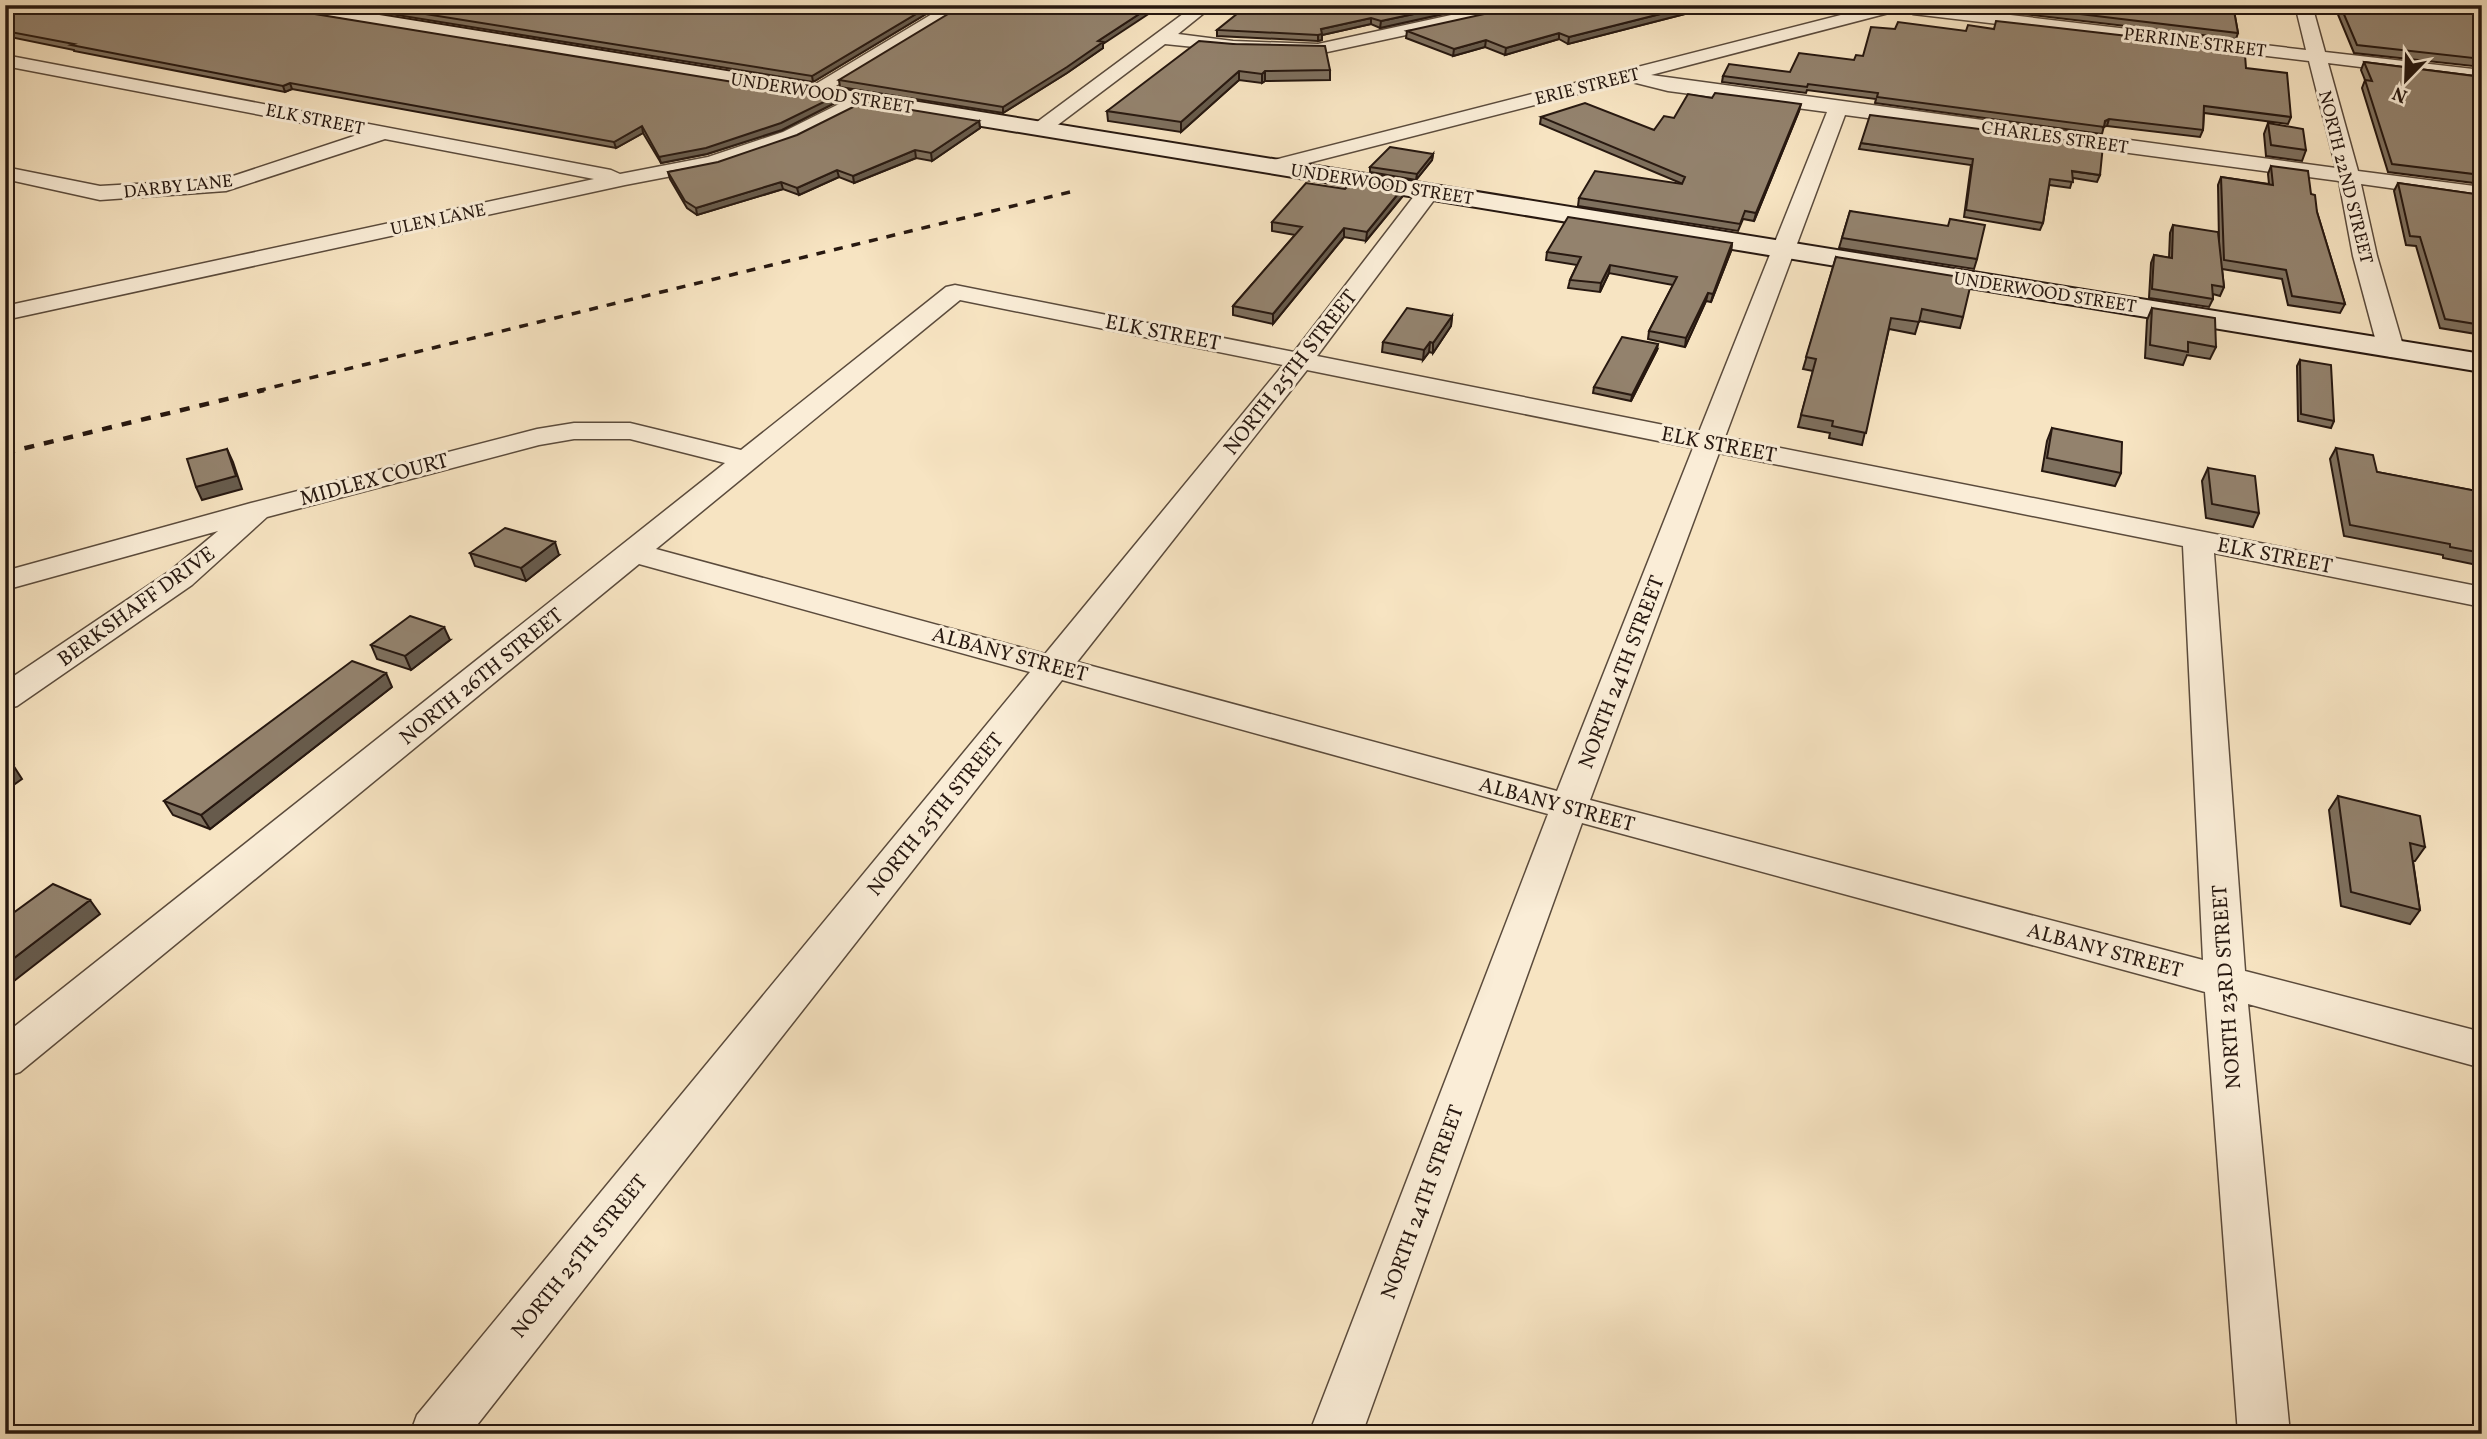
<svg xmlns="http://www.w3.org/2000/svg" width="2487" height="1439" font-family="Vollkorn,serif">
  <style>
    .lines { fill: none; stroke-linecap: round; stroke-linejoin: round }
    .street-casing { stroke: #5b4b3c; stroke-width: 3 }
    .secondary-casing { stroke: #271810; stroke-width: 4 }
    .street { fill: #faedd7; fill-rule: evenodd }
    .secondary { fill: #faedd7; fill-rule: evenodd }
    .rail-far1 { stroke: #271810; stroke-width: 3.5; stroke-dasharray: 9 9; stroke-linecap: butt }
    .rail { stroke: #271810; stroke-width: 4.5; stroke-dasharray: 10 10; stroke-linecap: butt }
    .wall { fill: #7e705e; stroke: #271810; stroke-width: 2 }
    .shaded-wall { fill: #675b4c; stroke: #271810; stroke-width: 2 }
    .building { fill: #93826d; stroke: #271810; stroke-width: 2 }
    .labels { text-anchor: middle; stroke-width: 6; stroke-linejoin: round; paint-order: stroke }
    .far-street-label { font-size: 18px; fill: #271810; stroke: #faedd7 }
    .street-label { font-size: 21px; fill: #271810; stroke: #faedd7 }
  </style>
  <rect width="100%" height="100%" fill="#f7e4c2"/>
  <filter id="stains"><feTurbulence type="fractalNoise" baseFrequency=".00286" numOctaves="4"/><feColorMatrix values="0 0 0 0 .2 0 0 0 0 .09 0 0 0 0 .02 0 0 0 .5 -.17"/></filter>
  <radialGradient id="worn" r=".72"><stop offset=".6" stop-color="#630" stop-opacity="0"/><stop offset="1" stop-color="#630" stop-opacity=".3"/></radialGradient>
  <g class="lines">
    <defs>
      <path id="street" d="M947,5H968L821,95H807L804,91Z
        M1195,5H1214L1178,34L1233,41L1318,44L1497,5H1530L1522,10L1318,54L1233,51L1165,44L1047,133H1033L1030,129L1033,125Z
        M1880,5H1925L2306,50L2295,5H2312L2325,52L2482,70V82L2328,63L2358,171L2482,187V201L2361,184L2377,256L2404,349L2400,354L2391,357L2382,354L2378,349L2353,256L2339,181L1845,115L1725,437L2482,587V607L2214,553L2245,971L2482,1032V1068L2248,1004L2290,1434H2238L2205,992L1582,823L1362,1434H1309L1548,814L1062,680L470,1434H410L417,1415L1030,672L639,564L20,1072L5,1077V1034L725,463L630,439H574L539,445L267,517L192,585L17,706L5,709V682L170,571L218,531L5,590V571L251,503L537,429L574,423H630L741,450L946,287L955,285L1294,352L1421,187H1437L1440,192L1317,356L1699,432L1827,112L1668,91L1628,81L1273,172L1266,170L1262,166L1266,162ZM1904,9L1913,14L2309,61L2336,168L1651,75ZM960,300L1283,365L1045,654L656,549ZM1307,370L1693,448L1557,791L1077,662ZM1719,453L2183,546L2203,960L1590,800Z
        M5,55L611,170L620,174L708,157L783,132L855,96L862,94L872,100L869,104L797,140L719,167L625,185L5,320V306L594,179L385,139L226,191L100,200L5,179V167L100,186L224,179L360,134L5,66Z"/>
      <path id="secondary" d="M272,5H317L2482,354V372L281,11Z"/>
    </defs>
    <use href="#street" class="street-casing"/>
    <use href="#secondary" class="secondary-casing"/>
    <use href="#street" class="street"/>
    <use href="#secondary" class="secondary"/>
    <path class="rail-far1" d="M257,391L1070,192"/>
    <path class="rail" d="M5,453L264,390"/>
  </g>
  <path class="wall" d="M5,5L278,8L833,104L782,130L707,154L661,163L643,133L616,148L292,89L285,92L74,51V50L5,36Z
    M335,5H941L813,82Z
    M1484,5L1380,28L1371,24L1322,35V40L1318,41L1217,36V30Z
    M1720,5L1568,44L1559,39L1505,55L1485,47L1453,56L1406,38L1407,31Z
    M2000,5H2233L2238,33L2236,39L1998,11Z
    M2334,5H2482V67L2354,53Z
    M1103,44V48L1067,73L1003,113L840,87L839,80Z
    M1233,44L1330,70V80L1265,81L1262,83L1239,80L1181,132L1108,121L1107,111Z
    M1863,56L2246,68L2291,117L2288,124L2204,113L2203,130L2200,137L2107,126H2104L2102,134L1875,103L1876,99L1807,90L1806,93L1722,82L1723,76L1790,72L1854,60Z
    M2364,62L2482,77V184L2388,172L2362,88L2365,80L2361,70Z
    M1799,111L1754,221L1743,219L1738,231L1578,206L1579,198L1683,184L1540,124L1541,117L1654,130L1674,118Z
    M979,121L980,128L932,161L916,158L854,183L839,177L799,195L783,189L697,215L687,208L670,179L668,172Z
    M2268,123L2306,150L2302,161L2266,156L2264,134Z
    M1861,143L2100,175L2097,182L2073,178L2070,188L2049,185L2043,223L2040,230L1964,217L1971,165L1859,149Z
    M1433,154L1432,160L1416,180L1370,172V167Z
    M2271,166L2311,194L2317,212L2345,304L2340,313L2288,305L2282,279L2222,269L2224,287L2220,296L2213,294V299L2209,307L2149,298L2151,263L2154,255L2169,258L2170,233L2173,225L2219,242L2218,185L2221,177L2269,184L2268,174Z
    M2398,183L2482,195V335L2440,328L2416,246L2406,245L2394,191Z
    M1402,197L1366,241L1344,237L1273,324L1233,315V306L1295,235L1272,231V222Z
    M1850,211L1977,259L1974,269L1839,248Z
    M1732,243L1731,251L1711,302L1706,301L1685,347L1648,339L1649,331L1673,285L1609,273L1600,292L1568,288L1570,280L1577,265L1546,260L1547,252Z
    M1836,257L1963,317L1960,328L1919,321L1915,334L1889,329L1862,445L1829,438L1830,433L1798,427L1813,371L1803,369Z
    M2152,308L2216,347L2210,359L2187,355L2183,365L2145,358L2147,320Z
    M1452,316L1451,326L1433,353L1429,352L1423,360L1382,352L1383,342Z
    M1657,350L1631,401L1593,393L1594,387Z
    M2300,360L2334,421L2331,428L2298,421L2297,366Z
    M2052,428L2121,473L2115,486L2042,471L2047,441Z
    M2336,448L2377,472L2482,492V566L2443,558V555L2344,536L2330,459Z
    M2208,468L2259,513L2253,527L2206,518L2202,481Z
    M470,553L559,555L526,581L475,566Z
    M450,640L411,670L377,659L371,645Z
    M392,687L210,829L173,815L164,801Z
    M2338,796L2425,847L2415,861H2413L2420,910L2410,924L2341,906L2329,810Z
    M2482,903V923L2478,908Z"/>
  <path class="shaded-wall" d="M931,5H941L813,82L812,76Z
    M1153,5H1162L1103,44V48L1067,73L1003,113V107L1098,41Z
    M1456,5H1484L1380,28L1381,21Z
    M1696,5H1720L1568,44L1569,37Z
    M1371,18V24L1322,35V40L1318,41V35L1321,29Z
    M1559,33V39L1505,55L1506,48Z
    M1486,40L1485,47L1453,56L1454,49Z
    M1239,71V80L1181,132V122Z
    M1265,71V81L1262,83V74Z
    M290,83L292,89L285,92L283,86Z
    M832,98L833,104L782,130L707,154L661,163L659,157Z
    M1801,104L1799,111L1754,221L1756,213Z
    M2109,119L2107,126L2103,127L2105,121Z
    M979,121L980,128L932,161L931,153Z
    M642,126L643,133L616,148L614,142Z
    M915,150L916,158L854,183L853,176Z
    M1433,154L1432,160L1416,180L1417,174Z
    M837,170L839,177L799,195L797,188Z
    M781,182L783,189L697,215L696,208Z
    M1402,189V197L1366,241L1367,232Z
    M1344,228V237L1273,324V314Z
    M1732,243L1731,251L1711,302L1713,294Z
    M1610,265L1609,273L1600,292L1601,283Z
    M1708,293L1706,301L1685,347L1686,338Z
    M1452,316L1451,326L1433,353V343Z
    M1430,342L1429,352L1423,360L1424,350Z
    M1658,344L1657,350L1631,401L1632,395Z
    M227,449L233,462L242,489L202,500L196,487Z
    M555,542L559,555L526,581L521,568Z
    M444,627L450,640L411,670L405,656Z
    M386,673L392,687L210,829L201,815Z
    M13,765L22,779L5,791V770Z
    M90,900L100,914L5,988V965Z"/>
  <path class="building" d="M5,5H274L278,8L832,98L781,123L706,148L659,157L642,126L614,142L290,83L283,86L71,45L74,44L5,31Z
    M369,5H931L812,76Z
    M963,5H1153L1098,41L1103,42L1067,67L1003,107L839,80Z
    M1248,5H1456L1381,21L1371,18L1321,29L1322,34L1318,35L1217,30Z
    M1525,5H1696L1569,37L1559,33L1506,48L1486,40L1454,49L1407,31Z
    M2004,5H2233L2238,33Z
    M2340,5H2482V59L2357,45Z
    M1996,21L2241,49L2245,55L2246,68L2287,73L2291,117L2204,106L2203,130L2109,119L2105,121L2104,127L1877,97L1878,93L1808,84L1807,87L1723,76L1729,64L1790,72L1799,53L1854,60L1856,55L1863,56L1871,27L1895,29L1898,22L1966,31L1968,25L1994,29Z
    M1199,41L1233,44L1325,46L1330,70L1265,71L1262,74L1239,71L1181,122L1107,111Z
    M2364,62L2482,77V175L2392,164L2365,80L2372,81Z
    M1715,93L1801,104L1756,213L1745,211L1740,224L1579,198L1595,171L1682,184L1685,177L1541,117L1585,103L1654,130L1664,116L1674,118L1688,94L1712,98Z
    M863,102L979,121L931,153L915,150L853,176L837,170L797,188L781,182L696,208L685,201L668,172L718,162L797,135Z
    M1870,115L2103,145L2100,175L2072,171L2073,182L2050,179L2043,223L1966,210L1973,159L1861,143Z
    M2268,123L2303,129L2306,150L2271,145Z
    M1390,147L1433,154L1417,174L1370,167Z
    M2271,166L2308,171L2311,194L2315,195L2317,212L2345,304L2292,296L2286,270L2224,260L2221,177L2273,185Z
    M1353,181L1402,189L1367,232L1344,228L1273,314L1233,306L1302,227L1272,222L1306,183L1345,189Z
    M2398,183L2482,195V325L2445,319L2420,237L2410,236Z
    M1850,211L1948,226L1950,219L1985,225L1977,259L1842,238Z
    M1568,217L1732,243L1713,294L1708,293L1686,338L1649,331L1677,277L1610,265L1601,283L1570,280L1581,257L1547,252Z
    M2173,225L2218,232L2224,287L2212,285L2213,299L2152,289L2154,255L2172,258Z
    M1836,257L1972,279L1963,317L1922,309L1919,322L1891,318L1866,433L1832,426L1833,421L1801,415L1816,359L1806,357Z
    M1407,308L1452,316L1433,343L1430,342L1424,350L1383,342Z
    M2152,308L2215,318L2216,347L2188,342V352L2150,345Z
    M1622,337L1658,344L1632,395L1594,387Z
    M2300,360L2331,365L2334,421L2301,414Z
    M2052,428L2122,442L2121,473L2047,458Z
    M2336,448L2373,455L2377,472L2482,492V553L2450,547V544L2350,525Z
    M227,449L236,476L196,487L187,459Z
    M2208,468L2255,476L2259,513L2212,504Z
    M505,528L555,542L521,568L470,553Z
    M410,616L444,627L405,656L371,645Z
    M352,661L386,673L201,815L164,801Z
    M5,763L13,765L5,770Z
    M2338,796L2420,816L2425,847L2410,843L2420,910L2351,892Z
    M53,884L90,900L5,965V919Z"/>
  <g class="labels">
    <g class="far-street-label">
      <text transform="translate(2195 42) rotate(7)" y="6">PERRINE STREET</text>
      <text transform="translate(1587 86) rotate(-14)" y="6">ERIE STREET</text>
      <text transform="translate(822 93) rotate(9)" y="6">UNDERWOOD STREET</text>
      <text transform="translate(315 119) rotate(11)" y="6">ELK STREET</text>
      <text transform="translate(2055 137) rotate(8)" y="6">CHARLES STREET</text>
      <text transform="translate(2346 177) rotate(76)" y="6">NORTH 22ND STREET</text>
      <text transform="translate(1382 184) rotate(9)" y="6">UNDERWOOD STREET</text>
      <text transform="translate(178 186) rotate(-6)" y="6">DARBY LANE</text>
      <text transform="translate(438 219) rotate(-12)" y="6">ULEN LANE</text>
      <text transform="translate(2045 292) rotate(9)" y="6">UNDERWOOD STREET</text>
    </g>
    <g class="street-label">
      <text transform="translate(1163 332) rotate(11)" y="7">ELK STREET</text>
      <text transform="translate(1290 372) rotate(-52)" y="7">NORTH 25TH STREET</text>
      <text transform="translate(1719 444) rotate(11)" y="7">ELK STREET</text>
      <text transform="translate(374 479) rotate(-15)" y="7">MIDLEX COURT</text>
      <text transform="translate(2275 555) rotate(11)" y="7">ELK STREET</text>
      <text transform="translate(136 606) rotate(-36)" y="7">BERKSHAFF DRIVE</text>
      <text transform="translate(1010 654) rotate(15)" y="7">ALBANY STREET</text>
      <text transform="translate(1621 672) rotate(-69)" y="7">NORTH 24TH STREET</text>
      <text transform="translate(481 676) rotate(-39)" y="7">NORTH 26TH STREET</text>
      <text transform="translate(1557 804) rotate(15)" y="7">ALBANY STREET</text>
      <text transform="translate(935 814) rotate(-51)" y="7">NORTH 25TH STREET</text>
      <text transform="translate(2105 950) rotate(15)" y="7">ALBANY STREET</text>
      <text transform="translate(2226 987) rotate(-94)" y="7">NORTH 23RD STREET</text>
      <text transform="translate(1422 1202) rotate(-70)" y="7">NORTH 24TH STREET</text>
      <text transform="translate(579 1256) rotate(-51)" y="7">NORTH 25TH STREET</text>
    </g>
  </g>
  <rect width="2487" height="1439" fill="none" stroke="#f7e4c2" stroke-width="28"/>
  <rect x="7" y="7" width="2473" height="1425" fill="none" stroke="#271810" stroke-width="3.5"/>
  <rect x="14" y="14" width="2459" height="1411" fill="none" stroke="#271810" stroke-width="2"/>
  <g transform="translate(2406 80) rotate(203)" stroke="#faedd7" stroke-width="5" paint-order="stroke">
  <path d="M0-5L12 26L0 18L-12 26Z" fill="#271810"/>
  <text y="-10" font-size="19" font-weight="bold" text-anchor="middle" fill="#271810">N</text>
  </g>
  <rect width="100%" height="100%" filter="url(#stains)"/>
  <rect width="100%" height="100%" fill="url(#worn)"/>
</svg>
